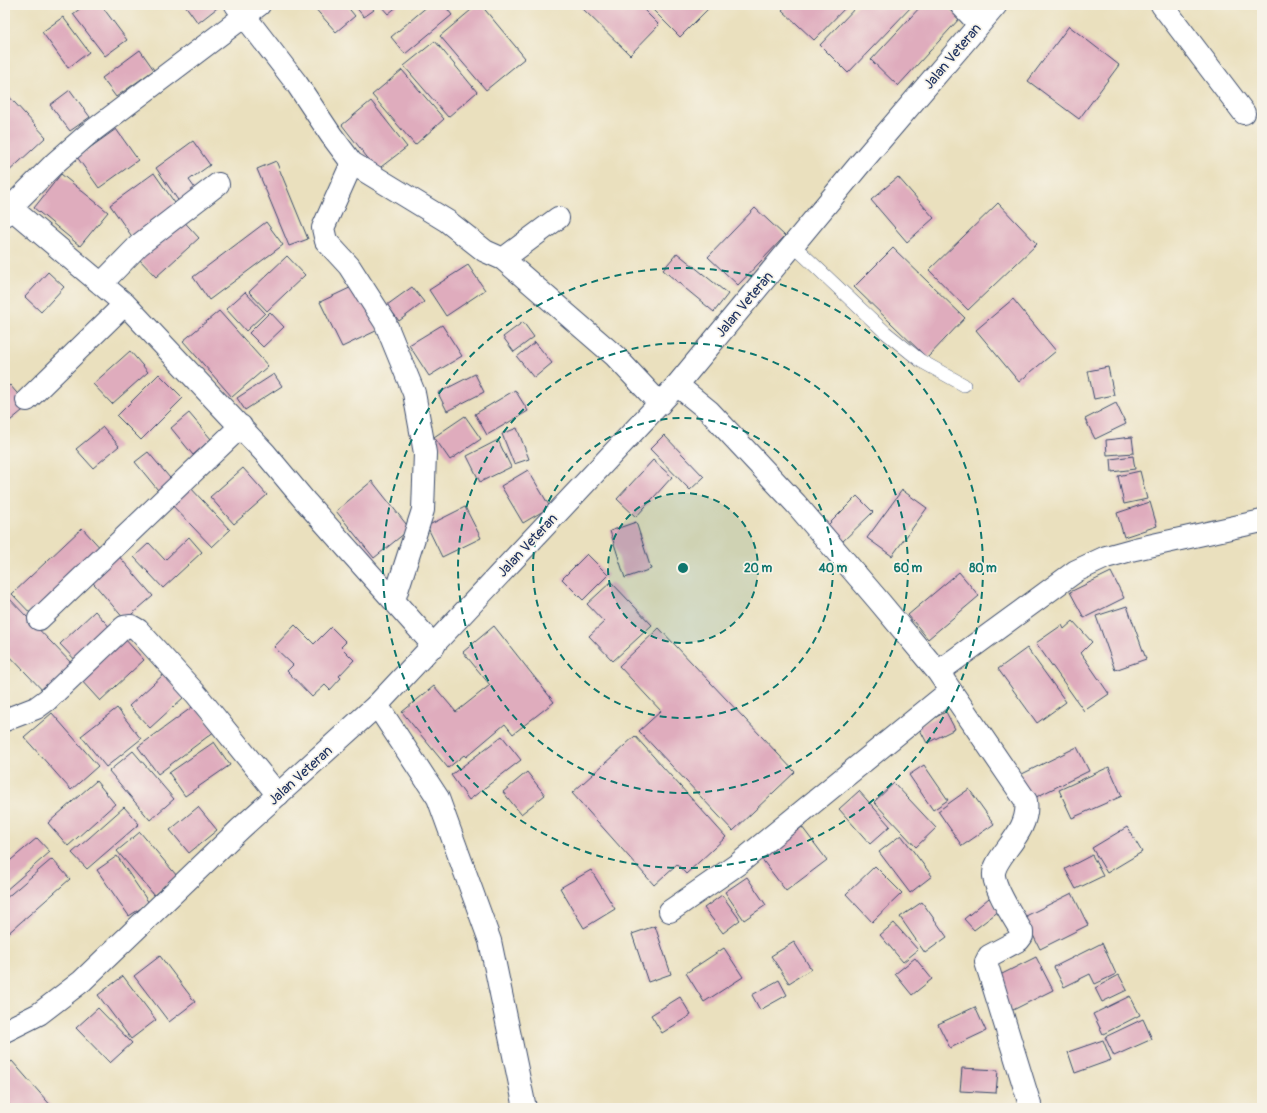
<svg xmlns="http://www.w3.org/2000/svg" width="1267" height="1113" font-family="Pangolin,sans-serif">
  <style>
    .building { fill: #dfacbd }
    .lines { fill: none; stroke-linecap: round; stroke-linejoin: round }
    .lane-casing { stroke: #3a4a6c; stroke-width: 14 }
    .street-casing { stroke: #3a4a6c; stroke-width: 24 }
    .secondary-casing { stroke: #3a4a6c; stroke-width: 24 }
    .lane { stroke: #fff; stroke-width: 13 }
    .street { stroke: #fff; stroke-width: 22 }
    .secondary { stroke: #fff; stroke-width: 22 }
    .ring { fill: none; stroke: #0f766e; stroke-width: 2; stroke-dasharray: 7 5 }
    .labels { text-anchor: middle; stroke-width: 3.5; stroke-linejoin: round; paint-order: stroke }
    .street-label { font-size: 14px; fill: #1b2f5e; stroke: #f7f3e8 }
    .centre { fill: #0f766e; stroke: #f7f3e8; stroke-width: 2 }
    .ring-label { font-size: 12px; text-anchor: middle; font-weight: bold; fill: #0f766e; stroke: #f7f3e8; stroke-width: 3.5; stroke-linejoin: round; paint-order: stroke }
  </style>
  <rect width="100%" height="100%" fill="#f7f3e8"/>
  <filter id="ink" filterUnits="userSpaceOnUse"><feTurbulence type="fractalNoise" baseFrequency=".025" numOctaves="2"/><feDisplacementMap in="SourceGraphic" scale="8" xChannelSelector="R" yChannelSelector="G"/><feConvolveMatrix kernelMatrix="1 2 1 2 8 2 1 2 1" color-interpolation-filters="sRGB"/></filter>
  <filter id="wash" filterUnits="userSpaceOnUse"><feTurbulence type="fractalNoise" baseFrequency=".012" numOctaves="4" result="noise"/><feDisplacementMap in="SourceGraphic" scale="16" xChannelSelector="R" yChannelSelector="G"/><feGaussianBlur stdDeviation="0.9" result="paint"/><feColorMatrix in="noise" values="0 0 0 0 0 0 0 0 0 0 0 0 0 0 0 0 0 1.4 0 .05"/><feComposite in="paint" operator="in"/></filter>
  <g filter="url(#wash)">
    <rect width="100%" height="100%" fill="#eae0be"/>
    <g id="blocks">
      <path class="building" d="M85,5H101L127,40L105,56L73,14Z
        M185,5H221L198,23Z
        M312,5H346L355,16L336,32Z
        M354,5H370L374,10L364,17Z
        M380,5H399L388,14Z
        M429,5H444L452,15L405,54L391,37Z
        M477,5H481L525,58L486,90L440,36Z
        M579,5H639L659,25L630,55Z
        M648,5H706L709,8L680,37Z
        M787,5H848L814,40L782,10Z
        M858,5H913L848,73L820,45Z
        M922,5H945L960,18L898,86L871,60Z
        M63,17L89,52L68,68L42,32Z
        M1069,26L1119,65L1079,119L1028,81Z
        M435,41L477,92L448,117L404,66Z
        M140,50L154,70L116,97L102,78Z
        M402,70L444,119L415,145L372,95Z
        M70,90L90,117L70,131L50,105Z
        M5,92L46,137L5,175Z
        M371,101L407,147L377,170L342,125Z
        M116,129L138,160L99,188L77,157Z
        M193,141L210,165L189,180L199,194L182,206L156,168Z
        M276,161L308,239L289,246L257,169Z
        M154,173L177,206L133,238L110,205Z
        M61,174L108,212L80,246L34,208Z
        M898,177L934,218L907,242L871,200Z
        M998,203L1037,244L968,310L929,270Z
        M755,208L785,236L738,285L708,257Z
        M180,217L199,238L156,277L137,257Z
        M266,222L283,245L209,300L193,277Z
        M893,248L965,318L927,358L854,287Z
        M677,253L728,294L714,312L663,270Z
        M287,256L305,275L267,311L249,292Z
        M468,265L485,290L446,316L429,290Z
        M48,272L64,287L41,312L25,297Z
        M356,285L378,330L342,347L320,302Z
        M412,287L424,302L399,321L387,305Z
        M245,292L265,313L246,331L226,309Z
        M1013,299L1056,351L1019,382L976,330Z
        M219,311L268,366L232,397L183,341Z
        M270,312L284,327L263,347L249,333Z
        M523,322L534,337L514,352L503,337Z
        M442,325L462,356L429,376L409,345Z
        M535,342L552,363L534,378L517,357Z
        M130,351L148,372L112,404L93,384Z
        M1108,367L1114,395L1094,399L1088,371Z
        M159,374L183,398L141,440L117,416Z
        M274,374L282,386L245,410L237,398Z
        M475,374L484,392L447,411L438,393Z
        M10,385L28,406L5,425V389Z
        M515,390L528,411L487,435L475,414Z
        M1116,403L1126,424L1095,439L1085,419Z
        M189,413L211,439L193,455L171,428Z
        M465,416L481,439L450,460L434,437Z
        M103,427L119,446L93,468L76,449Z
        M517,428L529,459L514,464L502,434Z
        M664,435L704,477L690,490L650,449Z
        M1132,437L1134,453L1107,455L1106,440Z
        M498,440L511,467L480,482L467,456Z
        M148,452L175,484L162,495L135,462Z
        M1133,456L1135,469L1112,472L1111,459Z
        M653,460L672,477L636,517L617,499Z
        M243,468L267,495L234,524L210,497Z
        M528,470L550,507L523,523L501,486Z
        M1140,471L1147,499L1124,504L1118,476Z
        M372,481L410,529L374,558L336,511Z
        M189,486L230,530L212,547L170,503Z
        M902,490L927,508L892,556L867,538Z
        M857,496L873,512L841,543L826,527Z
        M1150,502L1157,526L1124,537L1117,513Z
        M465,507L481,538L442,557L427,526Z
        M636,522L651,569L625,578L610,531Z
        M82,528L105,553L35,618L12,594Z
        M189,537L202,552L163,588L134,557L149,543L165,560Z
        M117,554L153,596L125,620L89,578Z
        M587,554L608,575L583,600L562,579Z
        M959,572L979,596L928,639L908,615Z
        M1111,572L1124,598L1084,618L1070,592Z
        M611,582L652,625L613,661L589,636L604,622L587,604Z
        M5,594L74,666L46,694L5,651Z
        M1127,606L1146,659L1115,670L1096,616Z
        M95,611L113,631L78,663L60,644Z
        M1073,621L1092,642L1081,653L1109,694L1084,711L1036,643L1062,625L1064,629Z
        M295,625L314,644L331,627L346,642L341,647L354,660L339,676L341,678L330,690L325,685L312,697L287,671L293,665L274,647Z
        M494,626L554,702L513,734L505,724L466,757L464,755L448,768L402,712L434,686L456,712L490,685L463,652Z
        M659,628L795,772L733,831L639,731L661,711L619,666Z
        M124,638L144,660L100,701L80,679Z
        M1027,648L1066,702L1037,723L998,669Z
        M164,674L184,697L150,728L129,706Z
        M195,705L215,731L158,774L138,747Z
        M117,708L141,739L106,767L81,736Z
        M946,712L955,729L927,743L918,726Z
        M52,713L98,766L71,790L24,737Z
        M502,736L521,760L469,800L451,775Z
        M635,736L726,837L686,874L677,864L654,885L572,793Z
        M214,742L230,765L185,796L169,773Z
        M1077,747L1089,771L1030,800L1018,776Z
        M133,751L174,799L150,820L109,771Z
        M924,765L948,800L933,810L909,775Z
        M1109,767L1122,796L1072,818L1059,790Z
        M527,772L545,795L521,814L503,792Z
        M96,781L115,804L68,846L48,823Z
        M894,783L936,828L916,847L874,802Z
        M969,789L994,824L962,846L938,811Z
        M859,791L890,826L870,844L839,809Z
        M124,807L139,824L87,869L72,853Z
        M198,807L217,830L189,853L170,830Z
        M802,827L827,860L786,891L761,858Z
        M1127,827L1142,852L1107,873L1092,848Z
        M140,832L177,876L154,895L117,851Z
        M901,835L932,876L910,893L879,852Z
        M37,838L50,852L5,891V865Z
        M1092,855L1103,876L1076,889L1065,869Z
        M117,856L149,903L129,916L97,870Z
        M52,859L70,879L5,936V899Z
        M875,866L902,893L872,922L846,894Z
        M591,870L615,909L584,928L560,888Z
        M747,877L766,905L744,920L725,892Z
        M1072,893L1088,925L1040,949L1024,917Z
        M722,895L740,920L723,933L704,908Z
        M989,898L999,911L974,930L964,919Z
        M922,902L947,937L925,953L900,917Z
        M894,923L918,950L903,962L880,935Z
        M655,926L671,974L648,982L632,934Z
        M794,942L811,969L789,983L771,956Z
        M1102,943L1116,974L1095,984L1090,974L1064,987L1054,967Z
        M724,948L743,977L704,1002L686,973Z
        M160,956L195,1002L169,1022L134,976Z
        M1036,957L1053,990L1011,1011L994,978Z
        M915,958L932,979L912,995L895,974Z
        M1119,975L1127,990L1102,1002L1095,988Z
        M123,976L156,1020L131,1039L98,995Z
        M779,980L787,995L760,1010L752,995Z
        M1130,996L1140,1015L1103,1034L1093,1014Z
        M680,997L691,1015L662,1033L651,1015Z
        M975,1007L986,1031L950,1048L938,1024Z
        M98,1008L132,1043L110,1063L76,1028Z
        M1143,1019L1152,1039L1114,1056L1105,1037Z
        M1103,1040L1111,1060L1075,1073L1068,1052Z
        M12,1061L53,1108H12L5,1100V1067Z
        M962,1068L998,1070L996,1093L960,1091Z"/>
    </g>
  </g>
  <g filter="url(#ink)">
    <use href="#blocks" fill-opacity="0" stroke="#3a4a6c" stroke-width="1"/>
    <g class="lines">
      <defs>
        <path id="lane" d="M793,245L885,332L921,361L964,385"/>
        <path id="street" d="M236,5L297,84L331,135L352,163L447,221L485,251L503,259L615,356L660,404
          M961,5L979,24
          M1162,5L1244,113
          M352,163L323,228L326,241L349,266L385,322L414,393L425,453L423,510L394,600
          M5,203L125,304L265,453L305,501L434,646
          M5,215L10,208L56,162L87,135L259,5
          M503,259L558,218
          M101,284L139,245L218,184
          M677,385L709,411L796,504L878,600L938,672L1026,801C1031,834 992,856 994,876C996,892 1014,918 1022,932V936L1019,940L989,956L986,962L1031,1108
          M27,400L125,304
          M39,619L241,426
          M938,672L1076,571L1106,557L1135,549L1262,521
          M377,705L438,798L490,941L525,1108
          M5,720L36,708L47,700L124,627L131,626L138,630L196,694L278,795
          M670,911L738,864L950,691"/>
        <path id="secondary" d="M5,1031L39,1014L82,981L240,829L377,705L677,385L860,164L996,5"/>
      </defs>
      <use href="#lane" class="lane-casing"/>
      <use href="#street" class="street-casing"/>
      <use href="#secondary" class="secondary-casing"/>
      <use href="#lane" class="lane"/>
      <use href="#street" class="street"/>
      <use href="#secondary" class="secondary"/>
    </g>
  </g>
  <circle cx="683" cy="568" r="75" fill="#0f766e" fill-opacity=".12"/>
  <g class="ring">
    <circle cx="683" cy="568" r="75"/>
    <circle cx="683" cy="568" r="150"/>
    <circle cx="683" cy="568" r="225"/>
    <circle cx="683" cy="568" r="300"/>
  </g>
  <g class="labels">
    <g class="street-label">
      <text transform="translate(952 56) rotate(-50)" y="5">Jalan Veteran</text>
      <text transform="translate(744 304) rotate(-50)" y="5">Jalan Veteran</text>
      <text transform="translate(527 545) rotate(-47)" y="5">Jalan Veteran</text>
      <text transform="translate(300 775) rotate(-42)" y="5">Jalan Veteran</text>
    </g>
  </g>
  <circle cx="683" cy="568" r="6" class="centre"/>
  <g class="ring-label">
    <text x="758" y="572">20 m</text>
    <text x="833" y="572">40 m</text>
    <text x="908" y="572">60 m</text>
    <text x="983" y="572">80 m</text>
  </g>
  <rect width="1267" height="1113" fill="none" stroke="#f7f3e8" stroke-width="20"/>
</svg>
